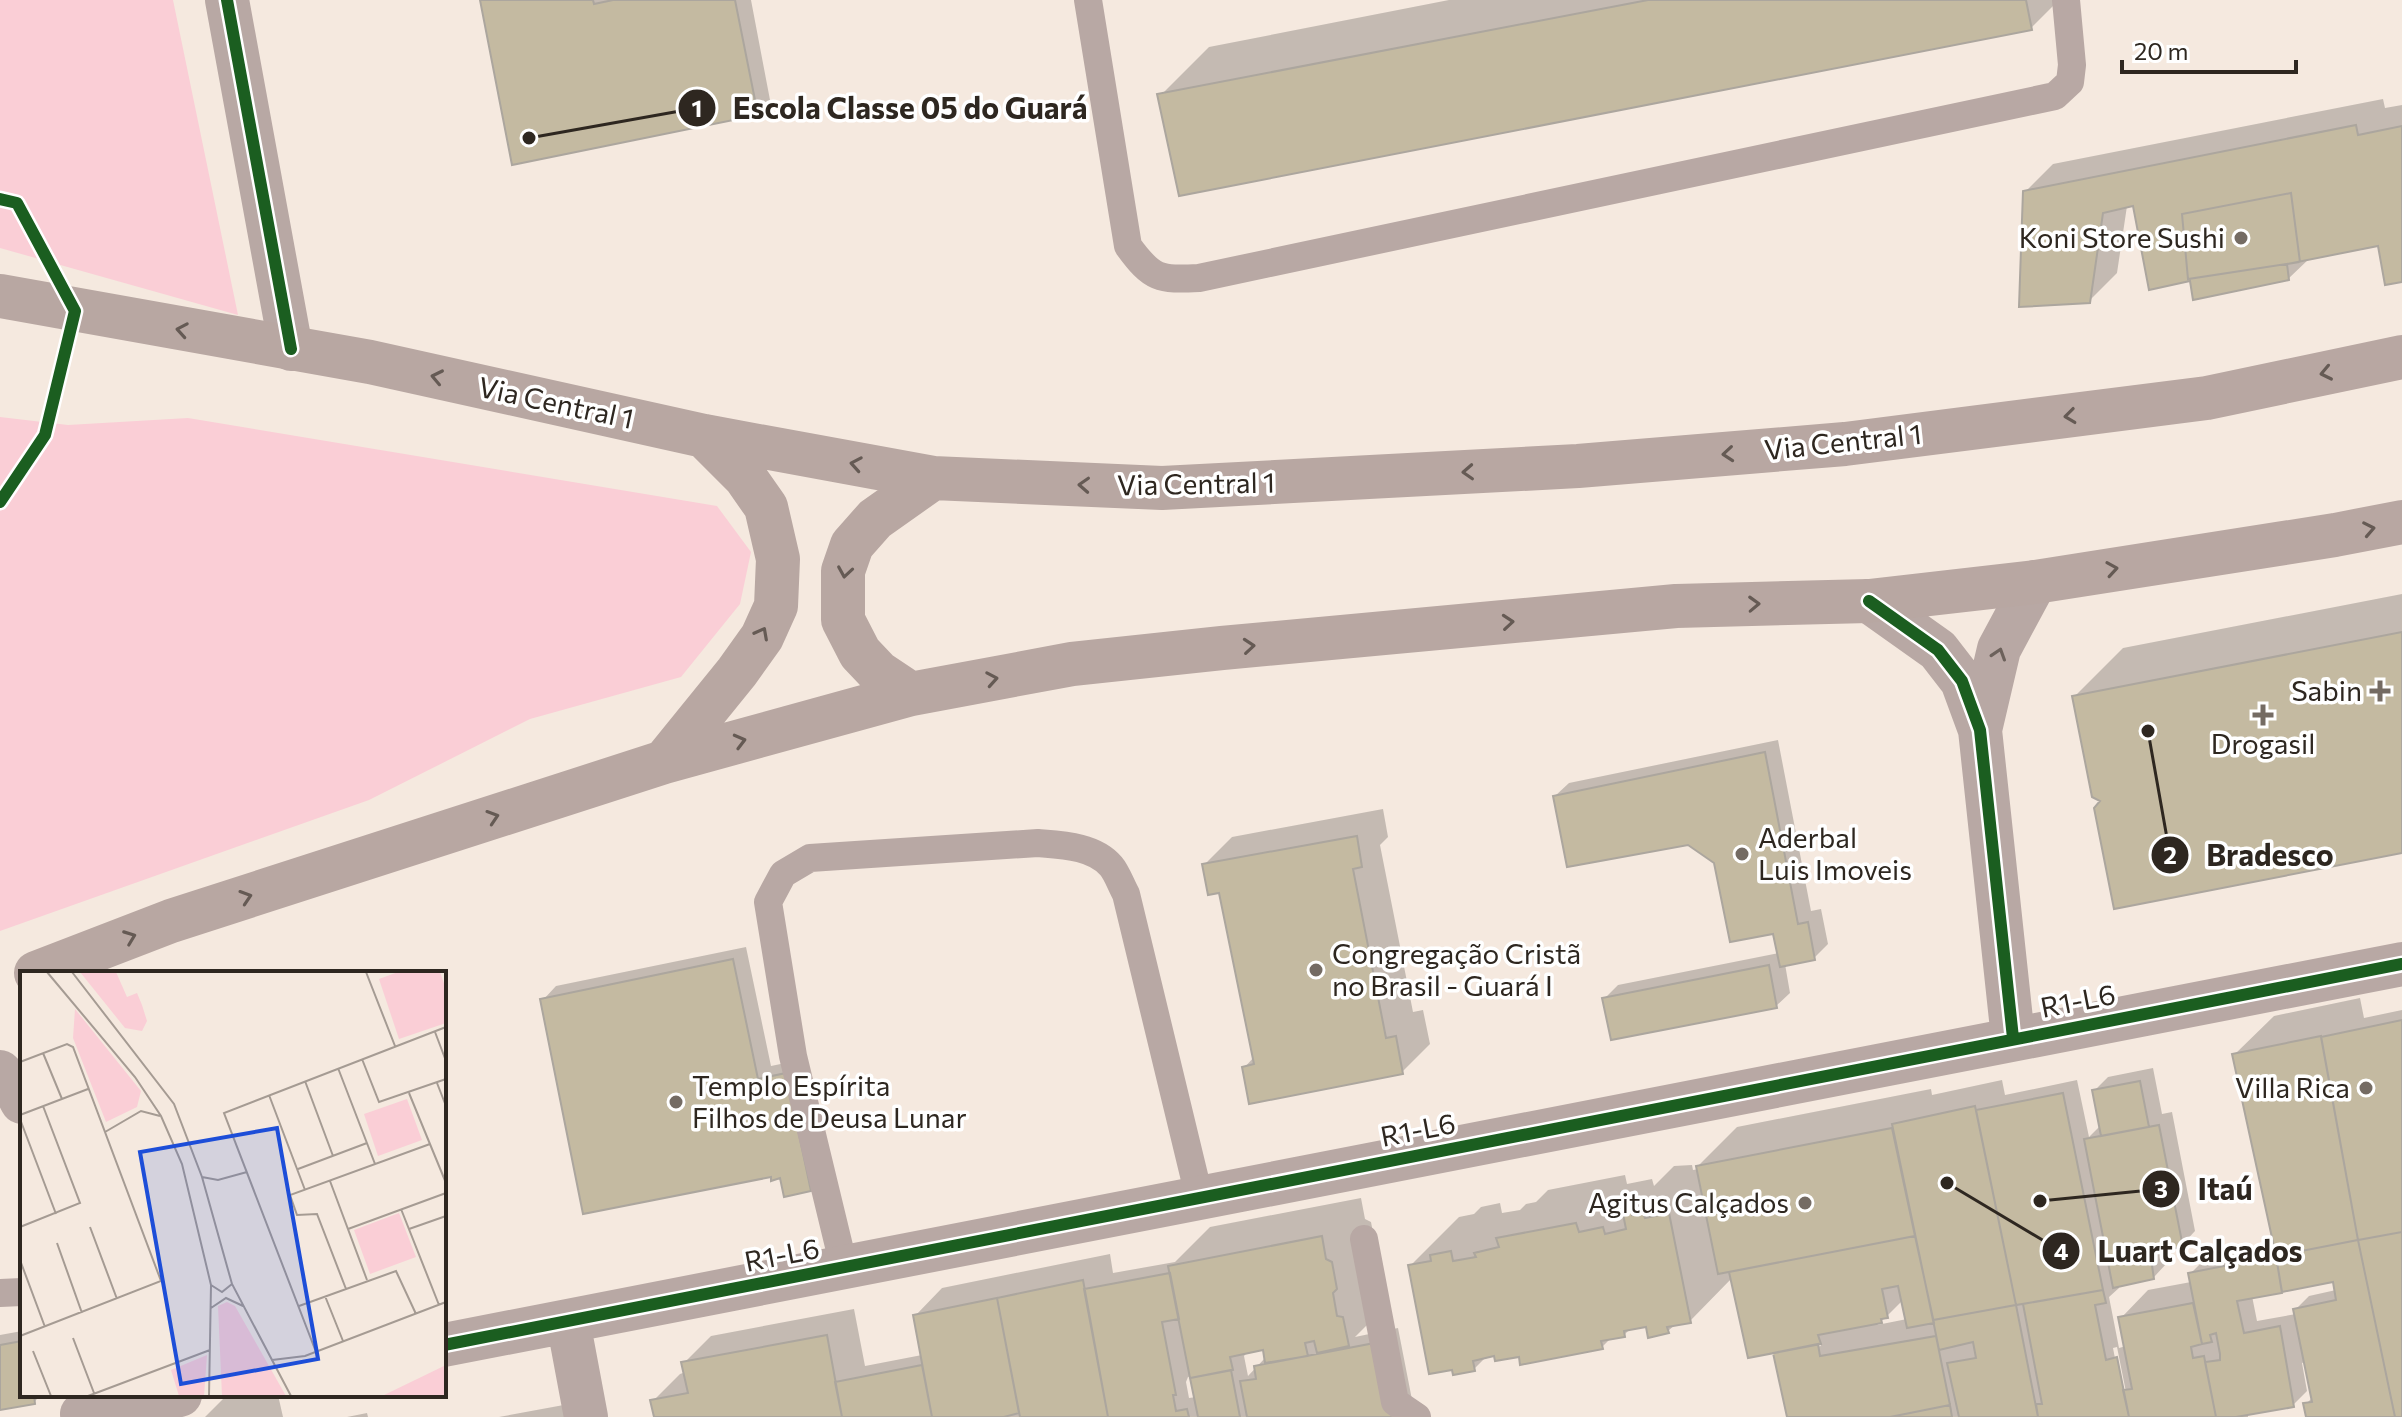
<svg xmlns="http://www.w3.org/2000/svg" width="2402" height="1417" font-family="Commissioner,sans-serif">
  <style>
    .green { fill: #faced6 }
    .shadow { fill: #0003; fill-rule: evenodd }
    .building { fill: #c4baa1; stroke: #aca69e; stroke-width: 2 }
    .lines { fill: none; stroke-linecap: round; stroke-linejoin: round }
    .lane { stroke: #b8a8a4; stroke-width: 28 }
    .street { stroke: #b8a8a4; stroke-width: 44 }
    .secondary { stroke: #b8a7a2; stroke-width: 44 }
    .cycleway-casing { stroke: #fff; stroke-width: 17 }
    .cycleway { stroke: #1b5e20; stroke-width: 12 }
    .oneway { stroke: #655a54 }
    .oneway2 { stroke: #6c615b }
    .poi-dot { fill: #746b63; stroke: #fff; stroke-width: 3 }
    .labels { text-anchor: middle; stroke-width: 7; stroke-linejoin: round; paint-order: stroke }
    .poi-label { font-size: 28px; fill: #2e2720; stroke: #fff; text-anchor: end }
    .street-label { font-size: 28px; fill: #2e2720; stroke: #fff }
    .inset-road { fill: none; stroke: #a59b93; stroke-width: 2 }
    .view { fill: #1d4ed8; fill-opacity: 0.15; stroke: #1d4ed8; stroke-width: 4 }
    .inset-edge { fill: none; stroke: #2e2720; stroke-width: 4 }
    .leader { fill: none; stroke: #2e2720; stroke-width: 3 }
    .callout-dot { fill: #2e2720; stroke: #fff; stroke-width: 3 }
    .mark-label { font-size: 24px; text-anchor: middle; font-weight: bold; fill: #fff }
    .callout-label { font-size: 30px; text-anchor: middle; font-weight: bold; fill: #2e2720; stroke: #fff; stroke-width: 7; stroke-linejoin: round; paint-order: stroke }
  </style>
  <rect width="100%" height="100%" fill="#f5e9df"/>
  <path class="green" d="M0,0H173L238,315L0,248Z
    M0,417L68,425L188,418L717,506L751,552L740,604L681,677L530,719L369,800L0,931Z"/>
  <path class="shadow" d="M482,0H751L770,100L757,114Z
    M1449,0H2059L2031,28L1160,96L1209,47Z
    M2383,99L2385,108L2402,105V280L2379,244L2310,258L2288,279L2191,278L2134,204L2127,206L2117,273L2089,301L2025,192L2053,164Z
    M2402,594V851L2103,801L2074,697L2123,648Z
    M1778,740L1811,911L1821,909L1828,944L1814,958L1785,964L1790,993L1776,1006L1604,999L1618,985L1779,953L1774,931L1717,864L1687,842L1555,796L1569,783Z
    M1383,809L1388,837L1380,845L1413,1012L1423,1010L1430,1044L1402,1072L1244,1068L1254,1057L1220,890L1204,865L1232,837Z
    M746,947L771,1066L800,1060L824,1176L810,1190L782,1176L543,1000L556,986Z
    M2360,998L2364,1018L2402,1010V1417H2308L2306,1404L2313,1397L2305,1362L2302,1363L2307,1391L2293,1405L2248,1413V1417H1789L1775,1354L1732,1278L1690,1321L1676,1324L1668,1331L1648,1325L1631,1328L1624,1335L1612,1337L1602,1347L1520,1354H1496L1487,1356L1474,1369L1410,1266L1459,1217L1474,1214L1481,1207L1500,1203L1502,1213L1520,1210L1526,1204L1536,1202L1548,1190L1625,1175L1627,1184L1652,1179L1654,1186L1674,1166L1692,1165L1693,1170L1699,1169L1698,1166L1737,1127L1931,1089L1932,1095L2002,1080L2005,1095L2077,1080L2089,1137L2101,1125L2094,1091L2108,1077L2153,1068L2162,1114L2172,1112L2195,1231L2182,1245L2164,1247L2167,1263L2154,1277L2118,1284L2119,1288L2109,1297L2119,1348L2126,1346L2121,1318L2148,1290L2191,1282L2190,1274L2204,1260L2276,1246L2234,1055L2274,1016ZM2334,1280L2336,1290L2309,1296L2295,1310L2296,1314L2257,1321L2252,1296ZM1903,1300L1907,1319L1877,1325L1887,1316ZM1820,1343L1821,1346L1800,1350ZM2117,1347L2126,1392L2122,1395L2113,1348Z
    M1361,1198L1365,1219L1371,1222L1387,1305L1355,1337L1398,1328L1414,1410L1407,1417H656L653,1401L680,1374L686,1372L684,1363L711,1336L854,1309L865,1366L922,1355L915,1316L942,1288L1110,1254L1113,1273L1175,1262L1210,1227ZM1264,1348L1266,1357L1248,1376L1244,1356L1248,1351ZM1198,1374L1196,1397L1189,1398L1186,1382L1188,1377Z
    M22,1331V1395H41L34,1402L0,1408V1335Z
    M278,1395L283,1417H205L226,1396Z
    M580,1402L583,1417H499Z
    M367,1413L368,1417H347Z"/>
  <path class="building" d="M480,0H593L594,4L613,0H735L758,115L512,165Z
    M1648,0H2026L2032,30L1179,196L1157,94Z
    M2356,125L2358,135L2402,126V282L2385,285L2378,246L2287,264L2289,280L2193,300L2190,281L2149,290L2133,206L2103,213L2090,303L2019,307L2023,191Z
    M2291,193L2300,262L2188,279L2182,214Z
    M2402,632V853L2114,909L2094,808L2100,801L2092,797L2072,696Z
    M1765,752L1798,924L1808,922L1815,960L1780,967L1773,934L1730,942L1714,863L1688,845L1567,867L1553,796Z
    M1357,836L1362,867L1353,869L1386,1038L1396,1036L1403,1074L1249,1104L1242,1067L1254,1064L1219,893L1208,895L1202,864Z
    M733,959L758,1079L786,1073L811,1191L784,1197L780,1178L771,1181V1177L583,1214L540,999Z
    M1769,965L1777,1008L1611,1040L1602,998Z
    M2402,1020V1232L2358,1240L2321,1037Z
    M2321,1036L2358,1240L2276,1256L2232,1054Z
    M2140,1081L2149,1127L2101,1136L2092,1090Z
    M2063,1093L2103,1290L2016,1305L1976,1110Z
    M1975,1106L2016,1305L1933,1320L1892,1124Z
    M2159,1125L2183,1247L2150,1252L2154,1279L2113,1288L2084,1139Z
    M1892,1128L1915,1236L1718,1274L1696,1166Z
    M1632,1212V1215L1643,1213L1645,1218L1669,1213L1691,1323L1667,1327L1669,1333L1648,1338L1646,1327L1624,1331L1625,1337L1601,1341L1603,1349L1520,1365L1519,1357L1495,1361L1494,1356L1473,1361L1475,1371L1453,1375L1452,1370L1429,1374L1408,1265L1431,1261L1430,1255L1451,1251L1453,1261L1476,1257L1474,1253L1499,1247L1496,1238L1576,1223L1579,1232L1603,1227L1605,1234L1626,1229L1623,1214Z
    M2402,1232V1417H2395L2358,1240Z
    M1322,1236L1326,1259L1332,1262L1337,1289L1333,1293L1337,1316L1343,1317L1349,1346L1317,1353L1314,1341L1305,1343L1308,1356L1265,1363L1263,1350L1230,1357L1233,1370L1190,1378L1168,1266Z
    M1915,1236L1934,1323L1907,1328L1898,1286L1882,1289L1888,1318L1881,1319L1882,1323L1818,1335L1821,1344L1748,1358L1729,1272Z
    M2358,1240L2395,1417H2306L2303,1403L2312,1402L2293,1309L2336,1300L2333,1282L2282,1292L2276,1256Z
    M2276,1256L2282,1293L2237,1301L2244,1333L2280,1326L2294,1407L2236,1417H2216L2205,1362L2220,1360V1354L2216,1333L2210,1335L2212,1342L2202,1344L2188,1273Z
    M1170,1273L1179,1319L1162,1322L1176,1395H1173L1176,1411L1187,1409L1189,1417H1108L1084,1289Z
    M1083,1280L1108,1417H1020L997,1298Z
    M2103,1290L2106,1303L2095,1305L2106,1360L2117,1357L2129,1417H2038L2036,1404H2042L2023,1304Z
    M997,1298L1019,1413L1004,1417H932L913,1315Z
    M2193,1303L2202,1344L2191,1347L2193,1358L2204,1356L2216,1417H2129L2123,1390L2132,1389L2118,1317Z
    M2016,1305L2038,1417H1959L1947,1363L1976,1358L1973,1342L1939,1350L1933,1320Z
    M827,1335L842,1417H654L650,1400L688,1393L681,1362Z
    M1936,1336L1950,1405L1890,1417H1787L1773,1353L1818,1344L1820,1356Z
    M22,1341V1395H34L35,1404L0,1410V1345Z
    M1385,1341L1399,1417H1247L1240,1381L1256,1379L1254,1366Z
    M922,1365L932,1417H842L835,1382Z
    M1231,1370L1240,1417H1198L1190,1378Z
    M1950,1405L1952,1417H1890Z"/>
  <g class="lines">
    <path class="lane" d="M1088,0L1128,246C1152,279 1159,280 1199,278L2055,96L2070,82L2072,65L2066,0
      M1364,1239L1395,1402L1417,1417
      M844,1267L793,1056L768,902L783,874L810,858L1038,843C1062,845 1094,846 1111,866C1117,873 1121,885 1126,894L1199,1196
      M0,1293L22,1292"/>
    <path class="street" d="M227,0L291,349
      M1869,601L1938,650L1962,681L1980,730L2013,1038
      M1980,730L1999,649L2035,582
      M0,1072L13,1085L22,1102
      M568,1321L586,1417
      M444,1345L2402,964
      M82,1414L180,1395"/>
    <path class="secondary" d="M0,296L370,362L704,436L933,478L1162,488L1578,466L1845,444L2207,398L2402,357
      M911,694L878,672L860,653L843,620V571L852,545L875,519L933,478
      M664,762L737,672L762,637L776,606L778,559L766,507L745,477L704,436
      M36,973L171,921L664,762L911,694L1072,664L1222,648L1676,606L1869,601L2035,582L2335,535L2402,522"/>
    <defs>
      <path id="cycleway" d="M227,0L291,349
        M0,199L17,203L75,311L45,435L0,502
        M1869,601L1938,650L1962,681L1980,730L2013,1038
        M444,1345L2402,964"/>
    </defs>
    <use href="#cycleway" class="cycleway-casing"/>
    <use href="#cycleway" class="cycleway"/>
  </g>
  <defs><path id="oneway-chevron" d="M-2-3.5L2.5 0L-2 3.5" fill="none" stroke-width="1.6" stroke-linecap="round" stroke-linejoin="round" transform="scale(2)"/></defs>
  <g class="oneway">
    <use href="#oneway-chevron" transform="translate(182 330) rotate(-170)"/>
    <use href="#oneway-chevron" transform="translate(2326 373) rotate(168)"/>
    <use href="#oneway-chevron" transform="translate(437 377) rotate(-168)"/>
    <use href="#oneway-chevron" transform="translate(2070 416) rotate(173)"/>
    <use href="#oneway-chevron" transform="translate(1728 454) rotate(175)"/>
    <use href="#oneway-chevron" transform="translate(856 464) rotate(-170)"/>
    <use href="#oneway-chevron" transform="translate(1468 472) rotate(177)"/>
    <use href="#oneway-chevron" transform="translate(1084 485) rotate(-177)"/>
    <use href="#oneway-chevron" transform="translate(2369 529) rotate(-11)"/>
    <use href="#oneway-chevron" transform="translate(2112 569) rotate(-9)"/>
    <use href="#oneway-chevron" transform="translate(845 572) rotate(99)"/>
    <use href="#oneway-chevron" transform="translate(1754 604) rotate(-2)"/>
    <use href="#oneway-chevron" transform="translate(1508 622) rotate(-5)"/>
    <use href="#oneway-chevron" transform="translate(762 633) rotate(-62)"/>
    <use href="#oneway-chevron" transform="translate(1249 646) rotate(-5)"/>
    <use href="#oneway-chevron" transform="translate(992 679) rotate(-10)"/>
    <use href="#oneway-chevron" transform="translate(740 741) rotate(-15)"/>
    <use href="#oneway-chevron" transform="translate(493 817) rotate(-18)"/>
    <use href="#oneway-chevron" transform="translate(246 897) rotate(-18)"/>
    <use href="#oneway-chevron" transform="translate(130 937) rotate(-21)"/>
  </g>
  <use class="oneway2" href="#oneway-chevron" transform="translate(1999 654) rotate(-72)"/>
  <g class="poi-dot">
    <circle cx="2241" cy="238" r="8"/>
    <path d="M2376 679h8v8h8v8h-8v8h-8v-8h-8v-8h8z"/>
    <path d="M2259 703h8v8h8v8h-8v8h-8v-8h-8v-8h8z"/>
    <circle cx="1742" cy="854" r="8"/>
    <circle cx="1316" cy="970" r="8"/>
    <circle cx="2366" cy="1088" r="8"/>
    <circle cx="676" cy="1102" r="8"/>
    <circle cx="1805" cy="1203" r="8"/>
  </g>
  <g class="labels">
    <g class="poi-label">
      <text x="2225" y="248">Koni Store Sushi</text>
      <text x="2362" y="701">Sabin</text>
      <text x="2263" y="754" text-anchor="middle">Drogasil</text>
      <text x="1758" y="848" text-anchor="start">Aderbal<tspan x="1758" dy="32">Luis Imoveis</tspan></text>
      <text x="1332" y="964" text-anchor="start">Congregação Cristã<tspan x="1332" dy="32">no Brasil - Guará I</tspan></text>
      <text x="692" y="1096" text-anchor="start">Templo Espírita<tspan x="692" dy="32">Filhos de Deusa Lunar</tspan></text>
      <text x="2350" y="1098">Villa Rica</text>
      <text x="1789" y="1213">Agitus Calçados</text>
    </g>
    <g class="street-label">
      <text transform="translate(556 403) rotate(12)" y="10">Via Central 1</text>
      <text transform="translate(1843 442) rotate(-6)" y="10">Via Central 1</text>
      <text transform="translate(1196 484) rotate(-1)" y="10">Via Central 1</text>
      <text transform="translate(2078 1001) rotate(-11)" y="10">R1-L6</text>
      <text transform="translate(1418 1130) rotate(-11)" y="10">R1-L6</text>
      <text transform="translate(782 1255) rotate(-11)" y="10">R1-L6</text>
    </g>
  </g>
  <g transform="translate(20 971)">
    <rect width="426" height="426" fill="#f5e9df"/>
    <path d="M60,1H96L107,26L117,22L122,34L127,50L122,60L105,57ZM378,1H420L426,18V52L379,68L359,8ZM55,38L121,120L117,136L86,151L53,67ZM387,128L402,169L358,185L344,143ZM379,242L396,286L350,303L334,259ZM207,331L215,335L266,425H202L198,335ZM187,384L184,425H159L151,399ZM426,394V425H362Z" fill="#faced6"/>
    <path class="inset-road" d="M27,1L115,106L141,145L162,193L191,314L189,425M52,1L154,133L182,206L212,313L271,425M346,1L375,75M415,61L426,90M23,82L42,128M342,88L359,131L426,108M0,91L47,73L53,76L141,310L0,365M318,97L355,193M285,110L313,185M417,112L426,135M389,122L426,212M249,124L285,219M0,144L68,118M0,148L36,243M85,161L121,140L140,145M278,198L347,172M182,206L198,209L227,201M310,210L347,309M381,238L419,334M0,256L60,232L23,135M70,256L97,328M328,258L426,222M389,258L426,245M37,272L62,342M0,289L25,356M191,314L202,321L212,313M326,318L297,243L277,244L270,224L410,173M305,325L323,370M279,335L376,300L396,343M191,337L206,327L223,335M53,367L74,422M13,380L31,425M296,381L204,142L426,56M252,389L285,385L426,331M68,425L190,379"/>
    <path class="view" d="M257,157L298,388L161,413L120,181Z"/>
    <rect width="426" height="426" class="inset-edge"/>
  </g>
  <path class="leader" d="M529 138L697 108M2148 731L2170 855M2040 1201L2161 1189M1947 1183L2061 1251"/>
  <g class="callout-dot">
    <circle cx="529" cy="138" r="8"/>
    <circle cx="2148" cy="731" r="8"/>
    <circle cx="2040" cy="1201" r="8"/>
    <circle cx="1947" cy="1183" r="8"/>
    <circle cx="697" cy="108" r="20"/>
    <circle cx="2170" cy="855" r="20"/>
    <circle cx="2161" cy="1189" r="20"/>
    <circle cx="2061" cy="1251" r="20"/>
  </g>
  <g class="mark-label">
    <text x="697" y="117">1</text>
    <text x="2170" y="864">2</text>
    <text x="2161" y="1198">3</text>
    <text x="2061" y="1260">4</text>
  </g>
  <g class="callout-label">
    <text x="910" y="119">Escola Classe 05 do Guará</text>
    <text x="2270" y="866">Bradesco</text>
    <text x="2225" y="1200">Itaú</text>
    <text x="2200" y="1262">Luart Calçados</text>
  </g>
  <path d="M2122 60v12h174v-12" fill="none" stroke="#2e2720" stroke-width="4"/>
  <text x="2134" y="60" font-size="24" fill="#2e2720" stroke="#ffffff" stroke-width="6" paint-order="stroke">20 m</text>
</svg>
